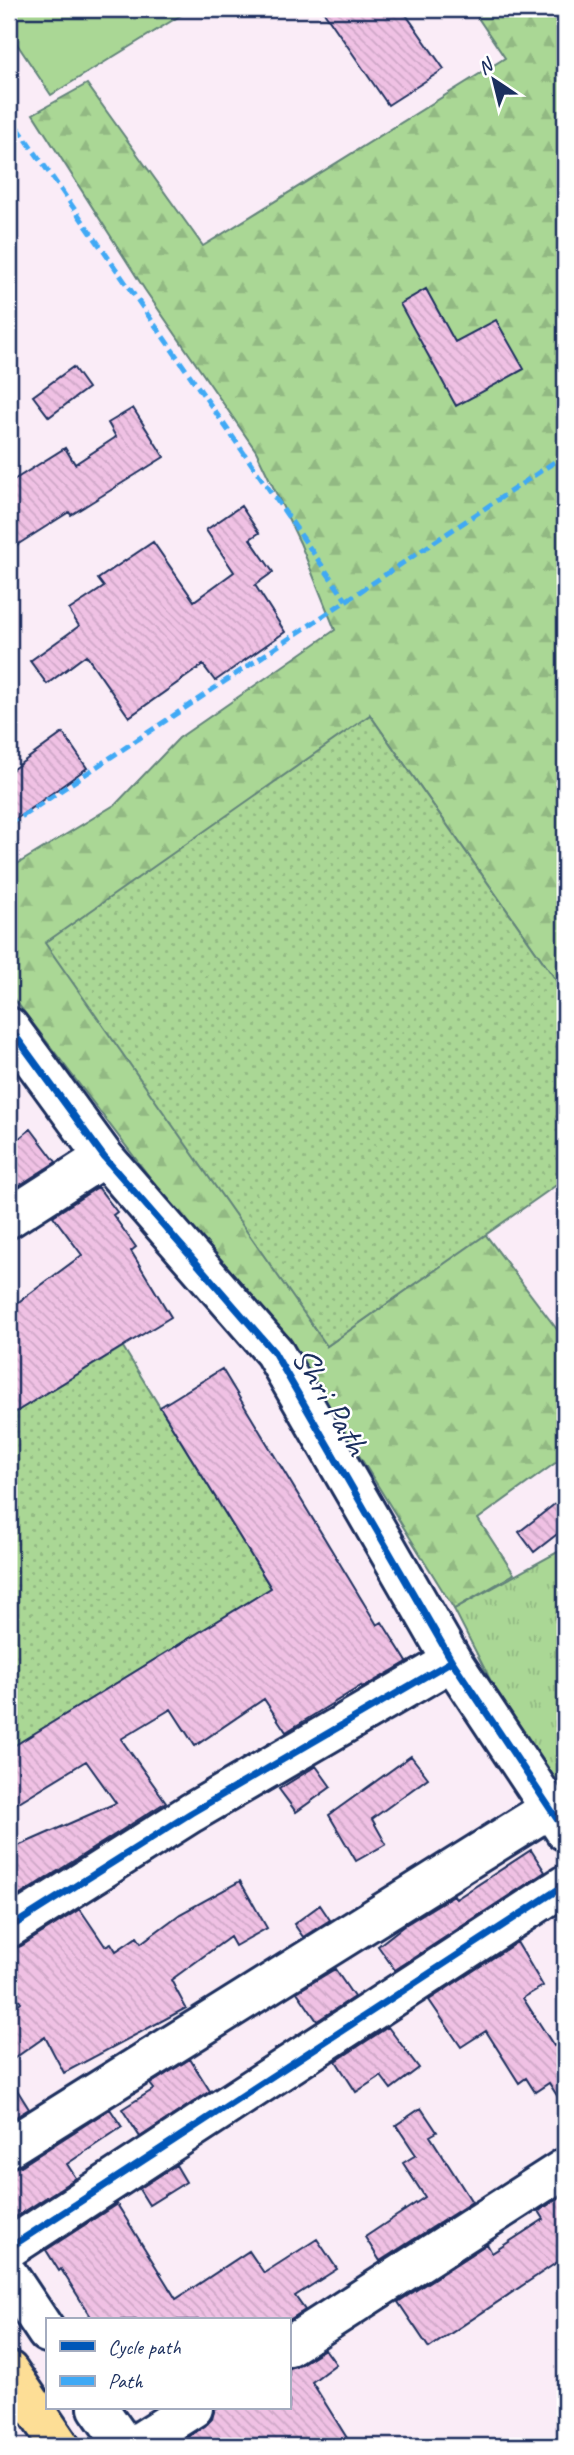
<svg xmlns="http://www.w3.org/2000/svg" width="574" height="2455" font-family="Caveat,sans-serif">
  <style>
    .grass { fill: url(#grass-tufts); stroke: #62837a; stroke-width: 2 }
    .forest { fill: url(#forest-firs); stroke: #62837a; stroke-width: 2 }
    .park { fill: url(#park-dots); stroke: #62837a; stroke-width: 2 }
    .pitch { fill: #aad795; stroke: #62837a; stroke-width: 2 }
    .building { fill: url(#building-back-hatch); stroke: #1b2f5e; stroke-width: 2 }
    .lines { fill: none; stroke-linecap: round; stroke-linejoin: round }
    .minor-casing { stroke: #1b2f5e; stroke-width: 44 }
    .highway-casing { stroke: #1b2f5e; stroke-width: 44 }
    .minor { stroke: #fff; stroke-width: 38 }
    .highway { stroke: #fdde96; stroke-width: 38 }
    .quiet { stroke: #3fa9f5; stroke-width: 5; stroke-dasharray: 10 5; stroke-linecap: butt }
    .cycleway-casing { stroke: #fff; stroke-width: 11 }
    .cycleway { stroke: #0057b8; stroke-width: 7 }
    .labels { text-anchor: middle; stroke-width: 5; stroke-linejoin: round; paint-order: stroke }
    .street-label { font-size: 35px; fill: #1b2f5e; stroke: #fff }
  </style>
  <defs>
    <pattern id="grass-tufts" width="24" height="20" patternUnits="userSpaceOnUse" patternTransform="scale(1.75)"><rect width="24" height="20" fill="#aad795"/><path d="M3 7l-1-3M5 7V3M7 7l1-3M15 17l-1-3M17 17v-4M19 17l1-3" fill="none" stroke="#92b983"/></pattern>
    <pattern id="forest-firs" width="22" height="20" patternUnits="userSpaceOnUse" patternTransform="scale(1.75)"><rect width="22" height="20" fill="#aad795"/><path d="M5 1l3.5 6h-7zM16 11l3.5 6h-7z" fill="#92b983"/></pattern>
    <pattern id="park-dots" width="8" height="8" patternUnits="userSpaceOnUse" patternTransform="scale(1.75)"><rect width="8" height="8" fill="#aad795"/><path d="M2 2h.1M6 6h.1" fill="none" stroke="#92b983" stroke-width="1.8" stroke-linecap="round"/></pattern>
    <pattern id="building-back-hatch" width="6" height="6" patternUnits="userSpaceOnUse" patternTransform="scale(1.75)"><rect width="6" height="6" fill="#f0c1e4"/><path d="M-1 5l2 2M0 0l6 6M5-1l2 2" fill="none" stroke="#cda6c6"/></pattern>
  </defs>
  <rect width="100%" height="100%" fill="#faecf7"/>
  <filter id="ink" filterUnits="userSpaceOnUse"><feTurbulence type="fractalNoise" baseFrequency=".0143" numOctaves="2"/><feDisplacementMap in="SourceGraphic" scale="14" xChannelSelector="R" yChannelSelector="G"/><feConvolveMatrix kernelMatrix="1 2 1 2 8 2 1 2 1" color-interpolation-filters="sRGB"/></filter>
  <g filter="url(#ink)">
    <path class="grass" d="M565,1548V1793L503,1705L454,1609Z"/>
    <path class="forest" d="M472,9H565V993L370,715L327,1346L485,1234L565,1340V1456L478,1519L514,1574L454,1609L284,1334L167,1200L9,992V869L116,804L179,738L335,630L300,543L256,451L145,290L33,114L87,84L203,246L505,58Z"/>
    <path class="park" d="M370,715L565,993V1179L327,1346L45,943Z
      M123,1347L271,1588L9,1749V1416Z"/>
    <path class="pitch" d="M9,9H191L51,95L9,32Z"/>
    <path class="building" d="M322,9H402L444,69L388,105Z
      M426,289L455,342L496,320L524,369L456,406L400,304Z
      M73,367L88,388L49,417L33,396Z
      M133,408L164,457L71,515L69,512L9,550V483L65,448L75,464L116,437L108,423Z
      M241,506L259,533L250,539L273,572L255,585L285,632L215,681L203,665L129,717L86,655L47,684L30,661L79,626L69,610L104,587L98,579L153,542L194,601L234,572L206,530Z
      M63,733L87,768L9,824V772Z
      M31,1129L56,1162L9,1192V1146Z
      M98,1187L117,1212L113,1215L136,1247L131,1251L171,1317L9,1416V1309L82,1255L53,1216Z
      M222,1369L377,1625L382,1622L407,1662L362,1688L361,1686L286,1732L264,1699L195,1746L171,1709L121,1739L166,1802L9,1902V1850L116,1803L86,1761L9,1808V1749L271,1588L160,1407Z
      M565,1496V1528L534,1552L519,1532Z
      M411,1756L428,1778L372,1819L386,1844L356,1861L329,1815Z
      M316,1766L331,1787L296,1812L279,1789Z
      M531,1850L545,1872L395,1970L378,1946L405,1925L454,1895L456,1899Z
      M240,1881L267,1928L235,1946L230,1937L171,1980L186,2008L64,2073L45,2037L9,2062V2011L21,2002L9,1985V1950L21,1946L80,1909L105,1946L111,1943L116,1951L137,1937L141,1943L180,1914Z
      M320,1905L330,1920L303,1937L294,1924Z
      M517,1942L543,1986L523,1998L554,2046L565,2037V2108L549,2083L535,2092L526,2078L519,2083L486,2031L461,2047L429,2000Z
      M335,1969L354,1997L317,2021L297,1992Z
      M388,2027L419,2068L391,2089L381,2076L356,2092L336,2061Z
      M190,2059L210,2091L140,2137L122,2109L154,2089L150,2084Z
      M9,2077L29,2109L9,2121Z
      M421,2108L437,2132L430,2136L472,2202L380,2261L365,2237L425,2197L403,2163L416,2155L396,2125Z
      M110,2109L122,2127L67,2164L76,2178L16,2217L9,2205V2169L21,2166Z
      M176,2165L186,2182L149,2205L139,2189Z
      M562,2196L565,2202V2257L429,2348L398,2302L487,2244L492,2253L544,2219L539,2211Z
      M117,2204L176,2299L249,2251L264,2273L317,2239L337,2269L295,2296L305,2310L289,2320H93L61,2269L59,2271L46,2250Z
      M325,2349L336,2364L312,2382L352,2446H181L179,2443L205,2426L212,2419L215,2408H289V2368L301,2364Z"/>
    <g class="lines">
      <defs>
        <path id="minor" d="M9,1027L104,1157L274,1352L452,1661L565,1831
          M9,1218L104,1157
          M9,1928L191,1813L452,1661
          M9,2147L549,1809
          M9,2248L565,1885
          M9,2276L47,2333
          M289,2346L565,2168
          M98,2408L125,2446
          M133,2446L193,2408"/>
        <path id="highway" d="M9,2371L60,2446"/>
      </defs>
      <use href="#minor" class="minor-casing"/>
      <use href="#highway" class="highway-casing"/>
      <use href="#minor" class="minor"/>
      <use href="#highway" class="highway"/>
      <path class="quiet" d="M9,115L346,600
        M9,825L565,455"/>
      <defs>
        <path id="cycleway" d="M9,1027L104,1157L274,1352L452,1661L565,1831
          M9,1928L191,1813L452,1661
          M9,2248L565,1885"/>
      </defs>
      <use href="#cycleway" class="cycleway-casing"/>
      <use href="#cycleway" class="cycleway"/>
    </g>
  </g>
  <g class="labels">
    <g class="street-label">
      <text transform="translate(331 1401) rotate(60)" y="12">Shri Path</text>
    </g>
  </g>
  <rect width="574" height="2455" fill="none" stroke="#fff" stroke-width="35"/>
  <rect x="18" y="18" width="539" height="2420" fill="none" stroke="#1b2f5e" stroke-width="2.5" filter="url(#ink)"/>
  <rect x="46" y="2318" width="245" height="91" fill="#ffffff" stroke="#a4acbf" stroke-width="2"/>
  <rect x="60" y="2341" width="35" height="10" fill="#0057b8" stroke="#a4acbf" stroke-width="2"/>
  <text x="108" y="2354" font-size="21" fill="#1b2f5e">Cycle path</text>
  <rect x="60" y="2376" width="35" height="10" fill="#3fa9f5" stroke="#a4acbf" stroke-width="2"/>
  <text x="108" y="2388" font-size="21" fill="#1b2f5e">Path</text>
  <g transform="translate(494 80) rotate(325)" stroke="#ffffff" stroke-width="5" paint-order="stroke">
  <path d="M0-5L12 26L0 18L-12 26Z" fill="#1b2f5e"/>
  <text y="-10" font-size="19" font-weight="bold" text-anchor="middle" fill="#1b2f5e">N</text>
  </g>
</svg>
